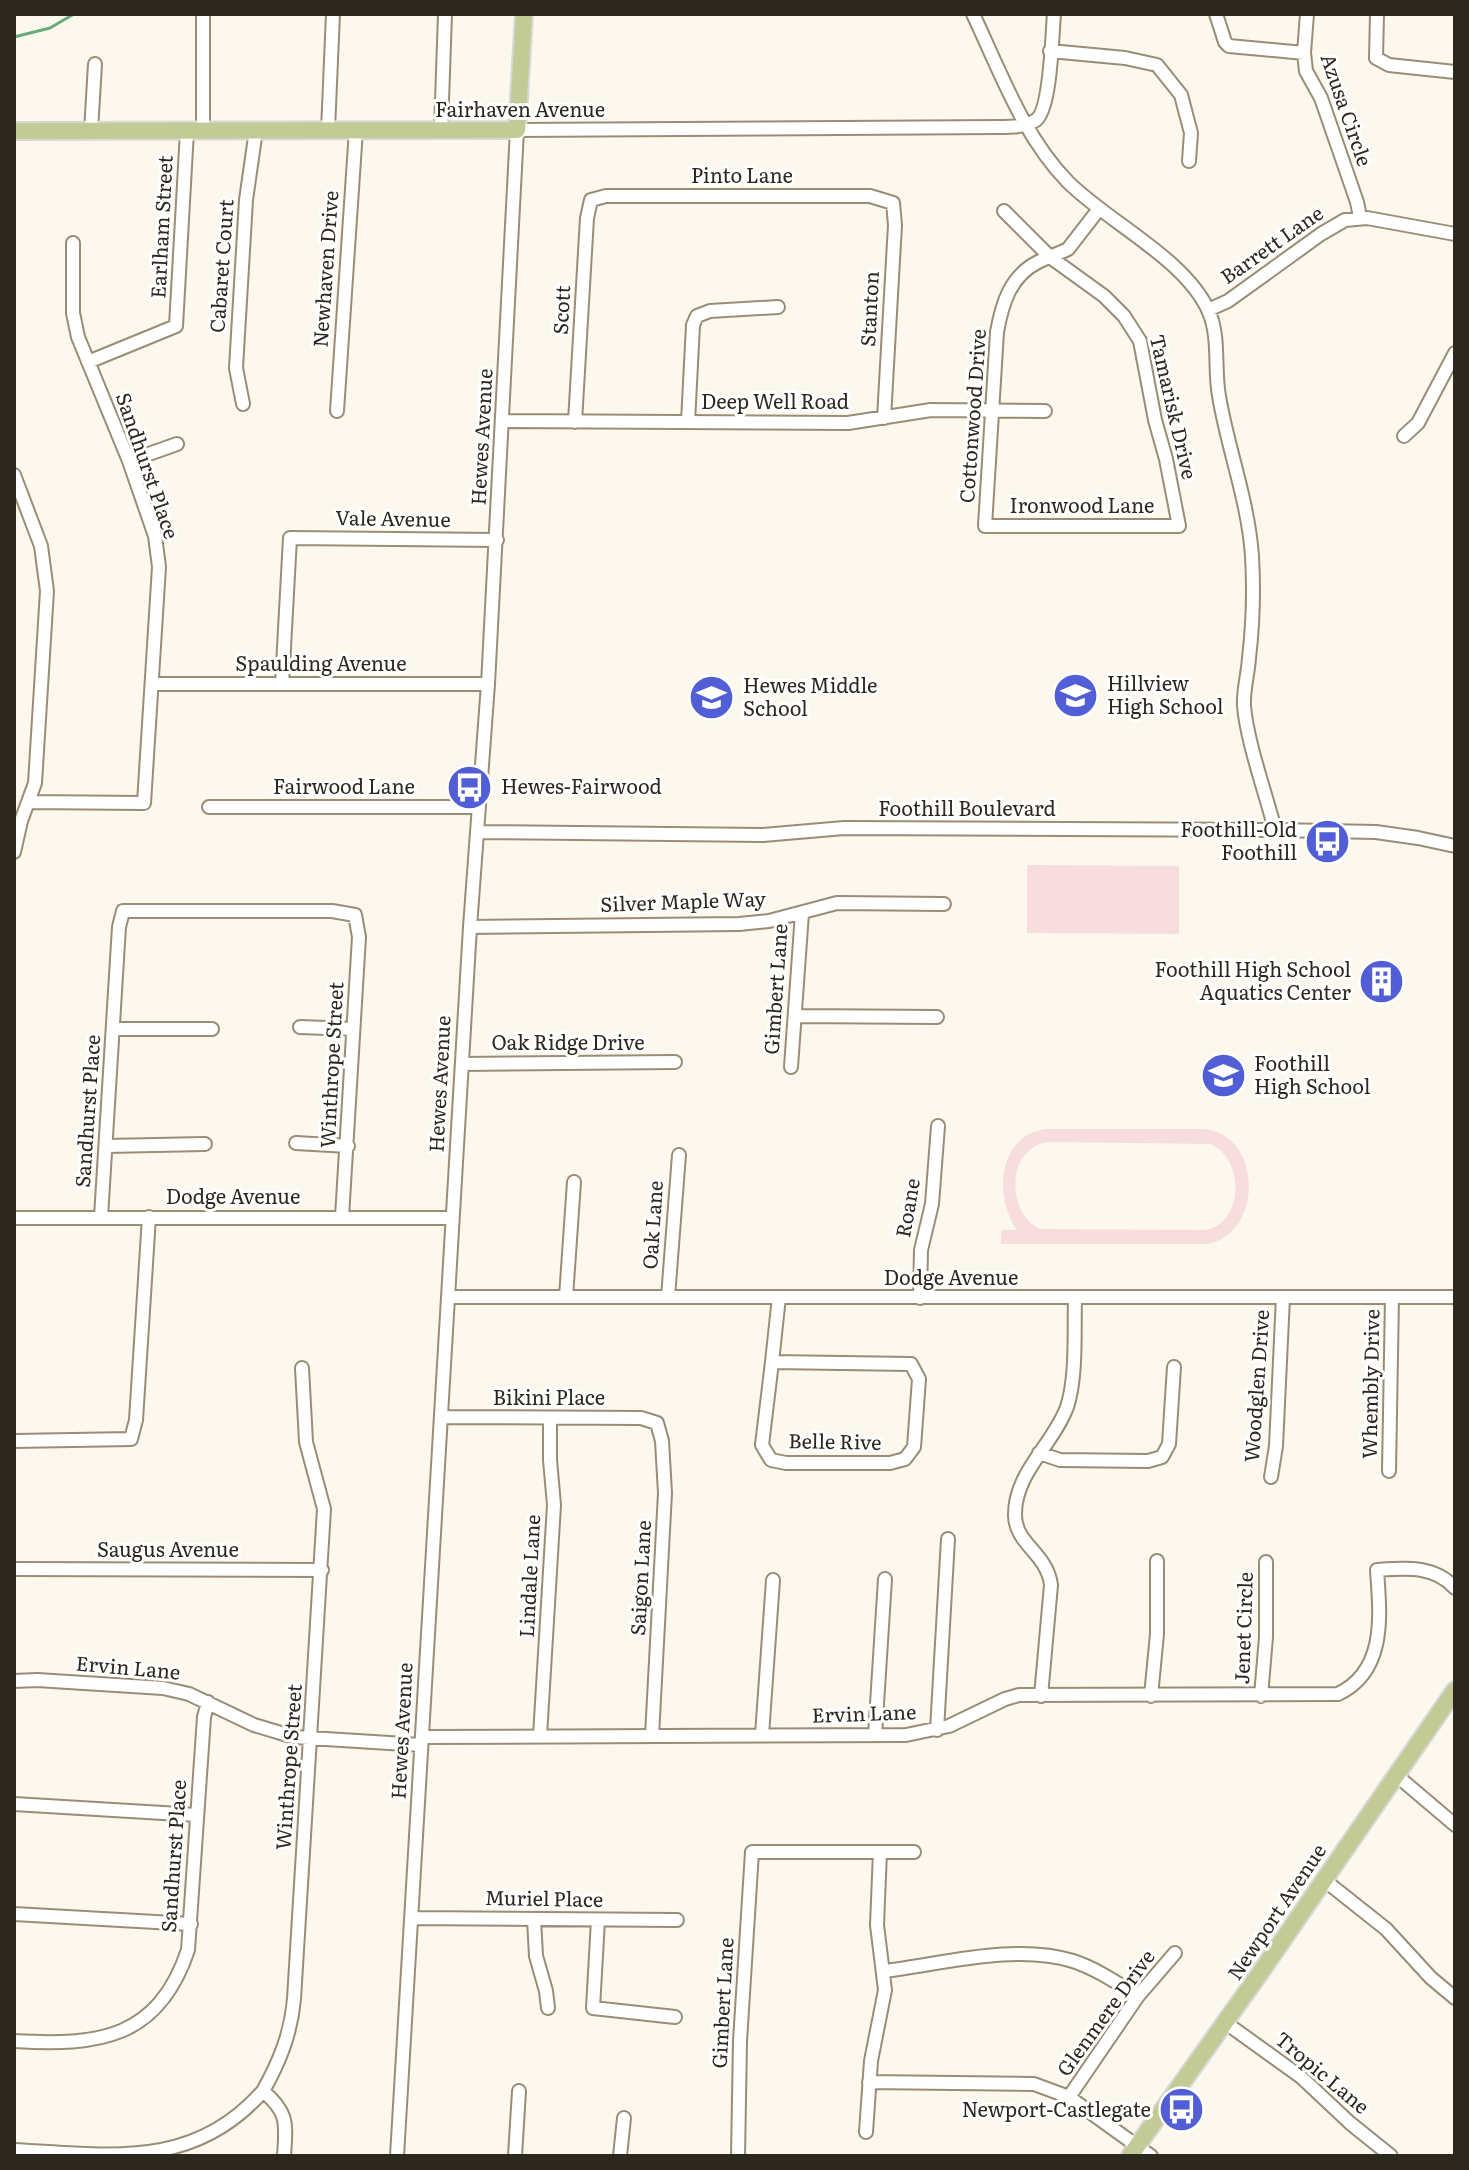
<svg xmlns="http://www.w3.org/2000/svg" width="1469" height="2170" font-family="Literata,serif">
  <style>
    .green { fill: #f7ddde; fill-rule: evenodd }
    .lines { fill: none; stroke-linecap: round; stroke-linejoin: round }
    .stream { stroke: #6baa79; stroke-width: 3 }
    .minor-casing { stroke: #9a8d76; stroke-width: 16 }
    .major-casing { stroke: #d9d8d6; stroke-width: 20 }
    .minor { stroke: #fff; stroke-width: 12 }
    .major { stroke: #c2ca95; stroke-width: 16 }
    .labels { text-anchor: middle; stroke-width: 6; stroke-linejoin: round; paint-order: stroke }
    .street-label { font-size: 20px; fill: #2d281e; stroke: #fff }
    .poi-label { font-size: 20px; fill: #2d281e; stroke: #fff; text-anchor: start }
  </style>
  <rect width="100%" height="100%" fill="#fdf8ee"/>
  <path class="green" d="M1027,865L1179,866V934L1027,933Z
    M1046,1129H1202C1262,1132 1265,1232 1208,1244H1001V1230H1017C993,1197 998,1135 1046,1129ZM1047,1142L1211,1144C1244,1159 1245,1221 1206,1230L1040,1229C1006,1213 1006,1149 1047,1142Z"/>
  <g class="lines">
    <path class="stream" d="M14,37L50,28L74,14"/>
    <defs>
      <path id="minor" d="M973,14C1000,71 1023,136 1068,182C1109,223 1186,259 1209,312C1220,338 1214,369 1219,396C1228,450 1248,500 1252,556C1254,590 1253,624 1249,658C1248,674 1243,691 1244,706C1247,742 1266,794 1275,830
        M1216,14L1225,42L1229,46L1304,53
        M1307,14L1304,53L1306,71L1321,98L1357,202L1360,217
        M1377,14L1376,58L1389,65L1455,72
        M1050,51L1125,58L1157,65L1181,95L1191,133L1189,161
        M203,130V14
        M328,130L333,14
        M441,130L445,14
        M91,131L95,64
        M1004,211L1050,257L1104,296L1124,316L1140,341L1155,420L1166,459L1179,526H985L997,332C1002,304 1010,276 1038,262C1048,257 1058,254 1068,249L1099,209
        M1208,310L1228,301L1321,234L1345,220L1367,218L1455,234
        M88,362L176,326L187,131
        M243,404L236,368L246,200L256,130
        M337,411L356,130
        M503,421L848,423L931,410L1045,411
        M575,422L587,218L591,200L606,196H870L893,203L895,225L884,418
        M688,422L693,325L697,316L710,311L778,307
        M1404,436L1418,423L1455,353
        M129,461L177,444
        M14,475L41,546L47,591L35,783L21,821L14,852
        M153,684H488
        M282,684L290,538L497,540
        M28,802L144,803L159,567L155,536L129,461L78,337L73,313V243
        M209,807H479
        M478,832L763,835L844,828L1275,830L1376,832L1418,838L1455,846
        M470,927L739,924L769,921L837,903L944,904
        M795,1016L937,1017
        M300,1027L353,1029
        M113,1029H212
        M462,1064L675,1062
        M791,1067L802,913
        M296,1143L348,1146
        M106,1146L205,1144
        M101,1217L119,927L123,911H332L355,915L359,937L342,1217
        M14,1218H452
        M448,1297H1455
        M566,1297L574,1182
        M668,1297L679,1155
        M920,1298L921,1250L932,1204L938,1126
        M772,1362L911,1364L919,1379L914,1447L905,1459L890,1463H786L771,1460L762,1445Z
        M772,1362L779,1297
        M441,1417L641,1418L657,1423L662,1441L665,1493L652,1736
        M14,1441L131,1439L136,1420L149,1217
        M1039,1453L1060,1460L1148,1461L1162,1457L1169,1444L1174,1367
        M1389,1471L1392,1297
        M1271,1477L1276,1446L1283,1297
        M14,1569L322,1570
        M14,1681L37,1680L163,1688L189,1694L254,1725L294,1737L421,1745
        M1041,1696L1051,1585C1047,1553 1016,1545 1015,1516C1014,1473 1053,1445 1067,1407C1077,1377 1074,1330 1075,1298
        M1151,1696L1157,1634V1561
        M1261,1696L1266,1637V1562
        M937,1730L948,1539
        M762,1735L773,1580
        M875,1735L885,1579
        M540,1736L554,1505L550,1460V1419
        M422,1737L906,1735L949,1726L1005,1699L1019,1695L1338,1694C1387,1671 1380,1614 1377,1570C1406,1568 1434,1565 1455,1588
        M1396,1775L1455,1825
        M14,1804L196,1815
        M1323,1879L1386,1929L1431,1978L1455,1998
        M14,1914L191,1924
        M411,1918L677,1920
        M534,1919L536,1956L546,1991L548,2008
        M598,1920L593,2008L675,2017
        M884,1971C942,1964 1016,1943 1073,1961C1097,1969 1117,1983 1138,1996
        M1226,2023L1301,2077L1350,2123L1391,2156
        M14,2041C99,2046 158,2039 188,1950L204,1717L208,1702
        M869,2082L1034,2084L1069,2097L1151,2156
        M1069,2097L1138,1996L1175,1953
        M866,2132L871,2061L885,1990L877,1925L880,1852
        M14,2150C110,2155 194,2170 263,2091
        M284,2156C286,2124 289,2113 263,2091C280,2061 291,2033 294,1999L324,1509L306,1442L302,1368
        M397,2156L470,927L488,684L517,130L999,127C1011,127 1026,127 1036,120C1051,109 1052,34 1054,14
        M515,2156L519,2091
        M620,2156L624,2118
        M738,2156L740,2041L752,1852H914"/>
      <path id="major" d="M14,131L517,130L524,14
        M1130,2156L1258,1976L1455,1690"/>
    </defs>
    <use href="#minor" class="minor-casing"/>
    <use href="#major" class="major-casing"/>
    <use href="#minor" class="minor"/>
    <use href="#major" class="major"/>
  </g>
  <defs>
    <symbol id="school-disc" viewBox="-11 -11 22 22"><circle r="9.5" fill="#515ed5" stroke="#fff"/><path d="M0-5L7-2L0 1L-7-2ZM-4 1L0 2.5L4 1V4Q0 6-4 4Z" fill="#fff"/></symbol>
    <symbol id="bus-disc" viewBox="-11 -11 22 22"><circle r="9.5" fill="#515ed5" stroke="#fff"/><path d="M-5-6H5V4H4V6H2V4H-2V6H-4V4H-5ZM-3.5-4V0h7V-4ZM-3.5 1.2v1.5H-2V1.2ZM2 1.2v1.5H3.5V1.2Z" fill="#fff"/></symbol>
    <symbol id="building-disc" viewBox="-11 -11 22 22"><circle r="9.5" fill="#515ed5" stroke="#fff"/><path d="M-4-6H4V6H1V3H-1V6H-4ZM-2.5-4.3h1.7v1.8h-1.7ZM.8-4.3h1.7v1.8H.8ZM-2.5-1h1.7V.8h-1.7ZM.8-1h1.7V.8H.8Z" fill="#fff"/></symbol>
  </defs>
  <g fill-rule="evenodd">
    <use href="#school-disc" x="1050" y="670" width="51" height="51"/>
    <use href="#school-disc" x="686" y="672" width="51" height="51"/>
    <use href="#bus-disc" x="444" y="762" width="51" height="51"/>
    <use href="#bus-disc" x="1302" y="816" width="51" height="51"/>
    <use href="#building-disc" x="1356" y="956" width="51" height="51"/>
    <use href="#school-disc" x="1198" y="1050" width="51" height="51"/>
    <use href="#bus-disc" x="1156" y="2084" width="51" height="51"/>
  </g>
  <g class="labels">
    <g class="street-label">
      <text x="520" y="117">Fairhaven Avenue</text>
      <text transform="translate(1346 110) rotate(71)" y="7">Azusa Circle</text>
      <text x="742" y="183">Pinto Lane</text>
      <text transform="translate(162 227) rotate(-87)" y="7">Earlham Street</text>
      <text transform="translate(1272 245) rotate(-35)" y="7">Barrett Lane</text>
      <text transform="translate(222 266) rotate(-86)" y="7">Cabaret Court</text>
      <text transform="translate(326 269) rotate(-86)" y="7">Newhaven Drive</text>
      <text transform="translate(870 309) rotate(-87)" y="7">Stanton</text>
      <text transform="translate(562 310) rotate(-87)" y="7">Scott</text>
      <text x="775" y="409">Deep Well Road</text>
      <text transform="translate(1173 407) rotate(77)" y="7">Tamarisk Drive</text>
      <text transform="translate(973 416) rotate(-86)" y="7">Cottonwood Drive</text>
      <text transform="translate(482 437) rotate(-87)" y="7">Hewes Avenue</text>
      <text transform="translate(147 466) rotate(71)" y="7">Sandhurst Place</text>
      <text x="1082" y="513">Ironwood Lane</text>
      <text transform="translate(393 519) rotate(1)" y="7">Vale Avenue</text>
      <text x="321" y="671">Spaulding Avenue</text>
      <text x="344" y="794">Fairwood Lane</text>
      <text x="967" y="816">Foothill Boulevard</text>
      <text transform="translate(683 902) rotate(-2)" y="7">Silver Maple Way</text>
      <text transform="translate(776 989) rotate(-86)" y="7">Gimbert Lane</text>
      <text x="568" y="1050">Oak Ridge Drive</text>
      <text transform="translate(332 1065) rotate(-87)" y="7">Winthrope Street</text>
      <text transform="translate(440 1084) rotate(-87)" y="7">Hewes Avenue</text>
      <text transform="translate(88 1111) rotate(-86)" y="7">Sandhurst Place</text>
      <text x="233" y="1204">Dodge Avenue</text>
      <text transform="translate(908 1208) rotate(-80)" y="7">Roane</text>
      <text transform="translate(653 1225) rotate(-86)" y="7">Oak Lane</text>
      <text x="951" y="1285">Dodge Avenue</text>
      <text transform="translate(1371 1384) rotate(-89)" y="7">Whembly Drive</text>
      <text transform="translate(1257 1386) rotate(-86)" y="7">Woodglen Drive</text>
      <text x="549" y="1405">Bikini Place</text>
      <text transform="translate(835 1442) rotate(1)" y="7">Belle Rive</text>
      <text x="168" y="1557">Saugus Avenue</text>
      <text transform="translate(530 1576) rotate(-87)" y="7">Lindale Lane</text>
      <text transform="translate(641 1578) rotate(-87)" y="7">Saigon Lane</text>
      <text transform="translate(1244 1628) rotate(-88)" y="7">Jenet Circle</text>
      <text transform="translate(128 1668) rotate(5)" y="7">Ervin Lane</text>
      <text transform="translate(864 1714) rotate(-2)" y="7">Ervin Lane</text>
      <text transform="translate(402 1731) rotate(-87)" y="7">Hewes Avenue</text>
      <text transform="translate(289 1767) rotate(-86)" y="7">Winthrope Street</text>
      <text transform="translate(174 1856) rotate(-86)" y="7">Sandhurst Place</text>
      <text transform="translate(544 1899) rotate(1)" y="7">Muriel Place</text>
      <text transform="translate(1277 1912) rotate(-56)" y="7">Newport Avenue</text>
      <text transform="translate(723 2003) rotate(-87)" y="7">Gimbert Lane</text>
      <text transform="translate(1106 2013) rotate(-54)" y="7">Glenmere Drive</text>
      <text transform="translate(1322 2073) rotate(40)" y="7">Tropic Lane</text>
    </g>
    <g class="poi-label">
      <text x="1107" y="691">Hillview<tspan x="1107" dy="23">High School</tspan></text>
      <text x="743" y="693">Hewes Middle<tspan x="743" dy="23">School</tspan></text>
      <text x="501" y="794">Hewes-Fairwood</text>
      <text x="1297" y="837" text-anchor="end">Foothill-Old<tspan x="1297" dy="23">Foothill</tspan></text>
      <text x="1351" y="977" text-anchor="end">Foothill High School<tspan x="1351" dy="23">Aquatics Center</tspan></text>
      <text x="1254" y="1071">Foothill<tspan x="1254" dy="23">High School</tspan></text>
      <text x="1151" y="2117" text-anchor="end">Newport-Castlegate</text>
    </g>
  </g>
  <rect width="1469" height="2170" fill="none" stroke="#2d281e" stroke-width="32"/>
</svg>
